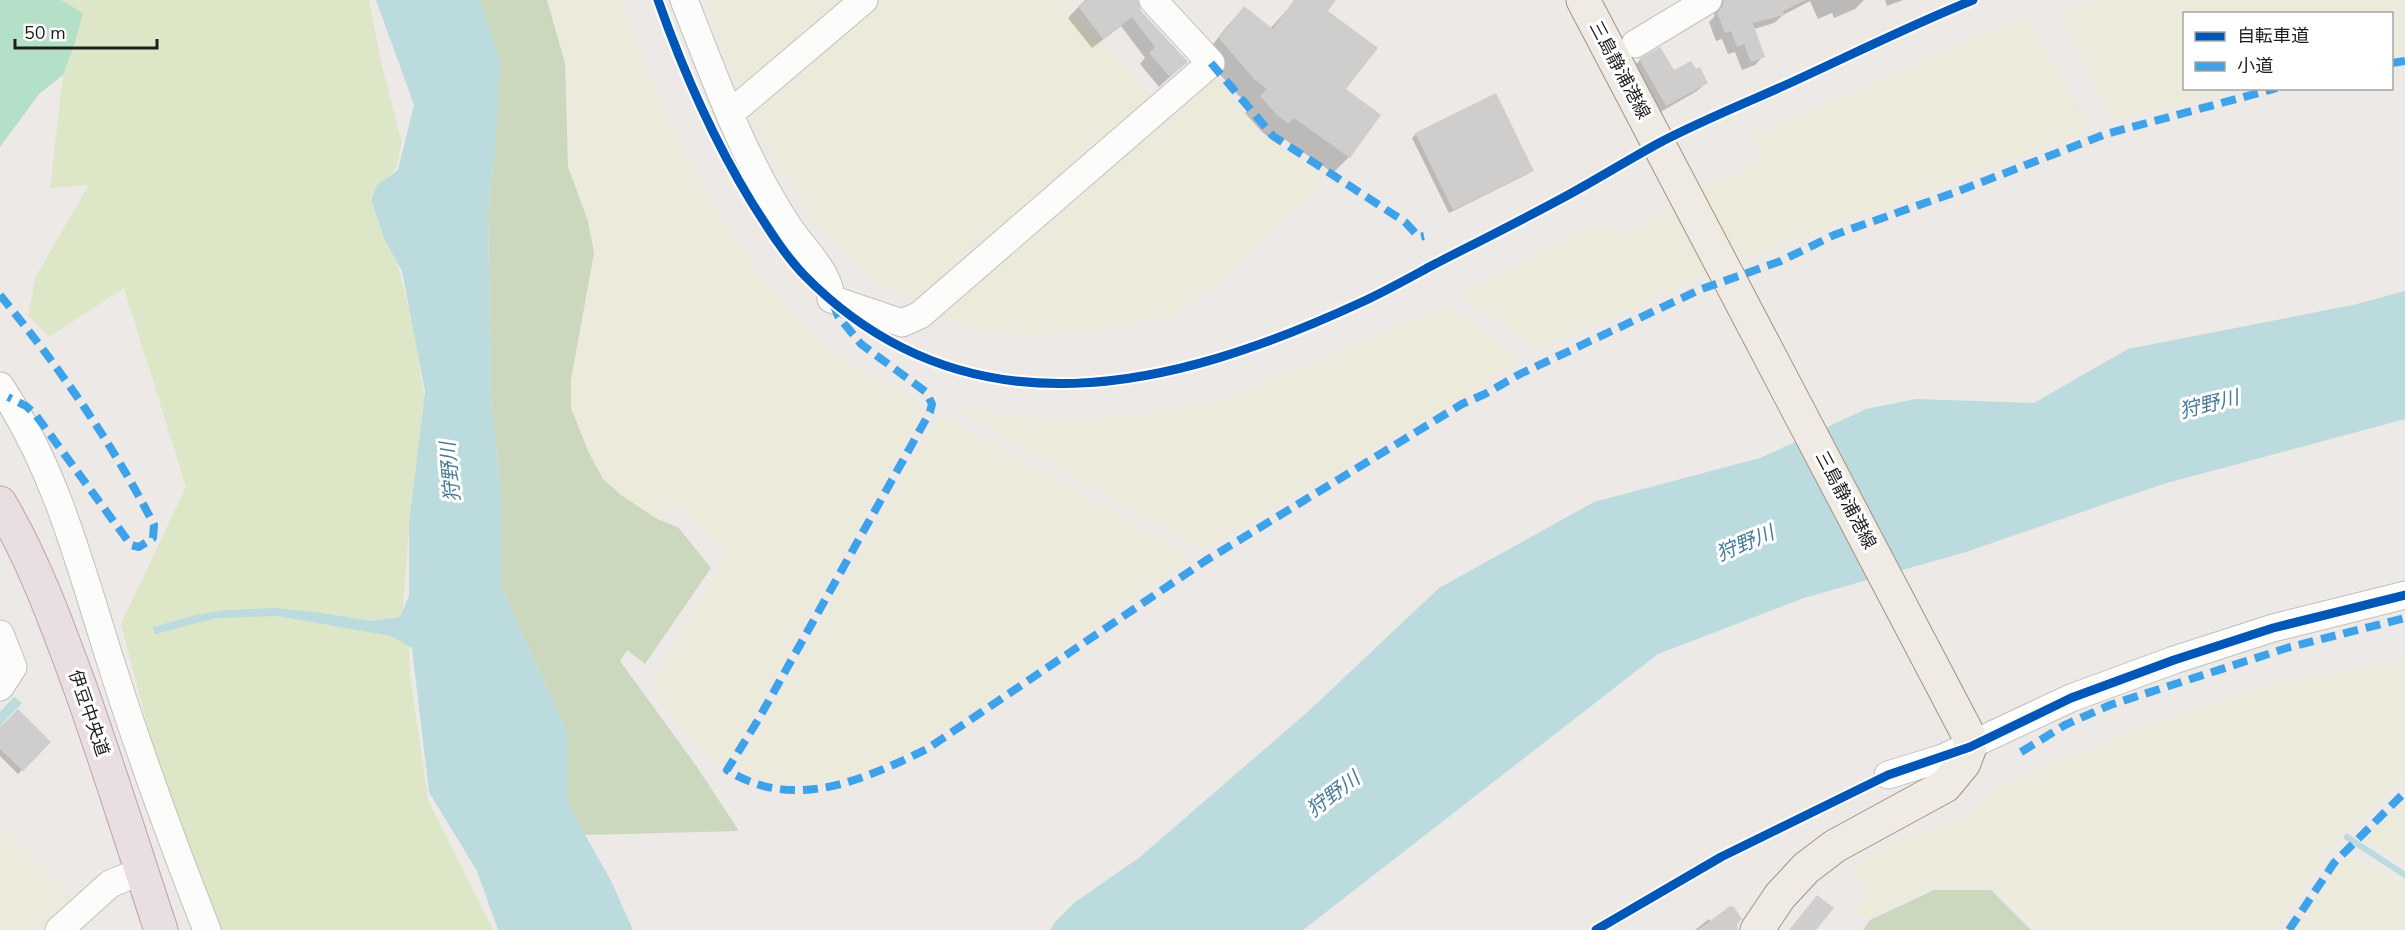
<svg xmlns="http://www.w3.org/2000/svg" width="2405" height="930" font-family="'Nunito Sans','Noto Sans JP',sans-serif">
  <style>
    .farmland { fill: #eceada }
    .grass { fill: #dde7c7 }
    .forest { fill: #cbd8bd }
    .pitch { fill: #b4e0c7 }
    .water { fill: #bcdbde }
    .shadow { fill: #0003 }
    .lines { fill: none; stroke-linecap: round; stroke-linejoin: round }
    .stream { stroke: #bcdbde; stroke-width: 6 }
    .building { fill: #d0cecc }
    .minor-casing { stroke: #c2c0bf; stroke-width: 29 }
    .major-casing { stroke: #a19384; stroke-width: 35 }
    .highway-casing { stroke: #bf9fad; stroke-width: 35 }
    .minor { stroke: #fcfcfb; stroke-width: 27 }
    .major { stroke: #f0eae4; stroke-width: 33 }
    .highway { stroke: #e9dfe2; stroke-width: 33 }
    .quiet { stroke: #3da2ea; stroke-width: 8; stroke-dasharray: 15 8; stroke-linecap: butt }
    .cycleway-casing { stroke: #fff; stroke-width: 13 }
    .cycleway { stroke: #0057b8; stroke-width: 9 }
    .labels { text-anchor: middle; stroke-width: 6; stroke-linejoin: round; paint-order: stroke }
    .street-label { font-size: 18px; fill: #1e1e1e; stroke: #fff }
    .water-label { font-size: 20px; font-style: italic; fill: #497c99; stroke: #fff }
  </style>
  <rect width="100%" height="100%" fill="#ece9e6"/>
  <path class="farmland" d="M547,0H622L634,37L673,129L724,225L764,281L825,346L866,374L920,403L923,408L729,760L720,762L680,726L655,692L652,684L728,552L674,502L657,519L621,495L603,479L589,453L571,408V380L588,221L568,167L565,63Z
    M704,0H849L739,90Z
    M880,0H1068L1066,2L1154,99L923,299L907,298L886,289L844,253L812,216L766,147L750,117Z
    M2100,0H2405V54L2392,56V14H2184V88L2243,89L2112,121L2060,15Z
    M2027,15L2089,130L1734,262L1698,194L1762,159L1752,137Z
    M1211,72L1261,132L1326,180L1202,295L1172,316L1099,329L1022,335L981,330L939,315Z
    M1671,208L1705,273L1540,351L1462,294L1596,226L1627,233Z
    M1449,305L1521,361L1203,550L951,406L1046,420L1140,415L1224,400Z
    M939,414L1187,554L1185,562L950,727L905,754L857,773L817,783H776L752,777L741,768V762Z
    M2405,660V775L2328,850L2278,930H2037L2000,892L1988,886H1935L1864,918L1846,912L1868,895L1851,869L1899,840L1961,821L1999,786L2121,736L2270,686Z
    M2405,799V866L2365,838Z
    M0,824L72,897L39,930H0Z
    M2357,857L2405,887V930H2295L2336,868L2347,859Z"/>
  <path class="grass" d="M61,0H369L382,67L402,142L396,168L370,196L397,262L417,342L420,371L424,395L409,528L402,619L409,647L410,675L428,800L493,930H219L175,819L149,732L121,624L186,487L124,288L49,337L28,315L36,276L89,185L50,188L63,75L75,43L83,14Z"/>
  <path class="forest" d="M480,0H547L565,63L568,167L588,221L594,253L571,380V408L589,453L603,479L621,495L657,519L678,527L711,568L645,664L627,650L620,661L695,764L739,831L585,835L567,802V732L501,587V492L491,398L488,213L496,139Z
    M1934,890H1991L2031,930H1863L1870,920Z"/>
  <path class="pitch" d="M0,0H61L83,13L75,43L63,75L39,94L0,147Z"/>
  <path class="water" d="M376,0H480L500,61L496,139L488,213L491,398L501,492V587L567,732V802L612,883L633,930H498L477,871L429,792L412,648L391,636L277,616L216,618L155,634L153,627L196,615L226,610L275,608L322,613L371,621L400,617L409,596V524L425,391L402,271L384,238L371,199L377,185L398,170L414,105Z
    M2405,291V419L2163,484L1966,552L1804,598L1658,654L1303,930H1051L1053,924L1074,903L1140,857L1312,708L1439,588L1594,502L1760,458L1866,409L1916,399L2034,403L2128,349L2353,305Z
    M14,697L22,703L0,726V712Z"/>
  <path class="shadow" d="M1085,0H1136L1140,12L1186,62L1159,87L1140,64L1145,58L1121,26L1092,48L1068,18Z
    M1296,0H1326V12L1344,90L1349,157L1333,173L1277,134L1272,140L1261,131L1245,113L1252,106L1238,95L1204,56L1228,25L1244,8L1270,29Z
    M1721,0H1864L1855,9L1834,18L1832,13L1818,19L1810,1L1783,15L1774,23L1754,29L1763,56L1755,65L1742,70L1735,52L1728,54L1722,39L1716,41L1709,22L1714,17L1715,6Z
    M1885,0H1903L1887,6Z
    M1640,60L1674,72L1706,83L1697,91L1657,114L1631,69Z
    M1416,134L1532,170L1528,174L1449,213L1412,138Z
    M0,729L49,742L18,774L0,756Z
    M1709,919L1711,922L1729,930H1695Z"/>
  <g class="lines">
    <path class="stream" d="M2347,837L2405,875"/>
  </g>
  <path class="building" d="M1086,0H1138L1141,11L1188,62L1170,77L1149,53L1155,47L1132,17L1103,39L1078,6Z
    M1294,0H1336L1328,11L1378,48L1346,89L1381,115L1350,158L1294,118L1289,124L1277,115L1260,96L1267,89L1254,79L1219,38L1244,6L1273,29Z
    M1724,0H1806L1783,11L1784,15L1753,23L1765,57L1751,62L1744,44L1737,47L1731,31L1725,33L1717,13L1722,7Z
    M1660,47L1674,70L1691,61L1696,69L1700,67L1708,83L1666,106L1639,59Z
    M1496,93L1534,171L1453,210L1415,133Z
    M18,709L51,742L23,771L0,749V727Z
    M1817,895L1834,908L1816,930H1789Z
    M1730,906L1734,907L1742,919L1737,924L1738,930H1698Z"/>
  <g class="lines">
    <defs>
      <path id="minor" d="M684,0C715,78 743,159 790,229C804,250 830,273 831,299L902,323L920,315L1211,63L1153,0
        M1635,44L1708,0
        M729,112L739,106L864,0
        M0,386C57,470 82,573 113,669C141,757 173,844 207,930
        M0,634L13,667L0,687
        M1888,775L1943,758L2071,698L2174,660L2273,628L2405,595
        M59,930L110,884L141,871"/>
      <path id="major" d="M1583,0L1970,738V747L1964,763L1945,786L1835,846L1806,868L1780,896L1757,930"/>
      <path id="highway" d="M0,503C34,561 57,624 80,687C109,768 134,849 161,930"/>
    </defs>
    <use href="#minor" class="minor-casing"/>
    <use href="#major" class="major-casing"/>
    <use href="#highway" class="highway-casing"/>
    <use href="#minor" class="minor"/>
    <use href="#major" class="major"/>
    <use href="#highway" class="highway"/>
    <path class="quiet" d="M1211,63L1273,136L1405,222L1419,237L1424,236
      M2392,63L2405,61
      M0,295C59,367 112,442 154,525L153,538L139,547L131,545L35,414L26,406L8,397
      M833,303L838,316L861,344L926,392L932,404L930,412L758,720L727,770C794,812 863,780 927,749L1205,561L1462,404L1485,394L1520,374L1699,290L1781,261L1834,235L1956,192L2106,134L2277,88
      M2021,752L2065,725L2110,705L2290,647L2405,618
      M2289,930L2334,863L2405,792"/>
    <defs>
      <path id="cycleway" d="M658,0C683,71 713,139 752,203C768,228 784,254 804,275C967,441 1174,389 1362,302C1386,291 1409,278 1433,265C1478,242 1524,219 1568,195C1599,178 1628,160 1659,143C1701,121 1746,103 1790,83C1851,55 1911,25 1973,0
        M1596,930L1721,857L1888,775L1970,747L2071,698L2174,660L2273,628L2405,595"/>
    </defs>
    <use href="#cycleway" class="cycleway-casing"/>
    <use href="#cycleway" class="cycleway"/>
  </g>
  <g class="labels">
    <g class="street-label">
      <text transform="translate(1620 70) rotate(62)" y="6">三島静浦港線</text>
      <text transform="translate(1846 500) rotate(62)" y="6">三島静浦港線</text>
      <text transform="translate(89 713) rotate(71)" y="6">伊豆中央道</text>
    </g>
    <g class="water-label">
      <text transform="translate(2209 404) rotate(-14)" y="7">狩野川</text>
      <text transform="translate(450 472) rotate(-95)" y="7">狩野川</text>
      <text transform="translate(1745 543) rotate(-23)" y="7">狩野川</text>
      <text transform="translate(1333 794) rotate(-37)" y="7">狩野川</text>
    </g>
  </g>
  <rect x="2183" y="12" width="210" height="78" fill="#ffffff" stroke="#a5a5a5" stroke-width="1.5"/>
  <rect x="2195" y="32" width="30" height="9" fill="#0057b8" stroke="#a5a5a5" stroke-width="1.5"/>
  <text x="2237" y="42" font-size="18" fill="#1e1e1e">自転車道</text>
  <rect x="2195" y="62" width="30" height="9" fill="#3da2ea" stroke="#a5a5a5" stroke-width="1.5"/>
  <text x="2237" y="72" font-size="18" fill="#1e1e1e">小道</text>
  <path d="M15 39v9h142v-9" fill="none" stroke="#1e1e1e" stroke-width="3"/>
  <text x="24" y="39" font-size="18" fill="#1e1e1e" stroke="#ffffff" stroke-width="4.5" paint-order="stroke">50 m</text>
</svg>
